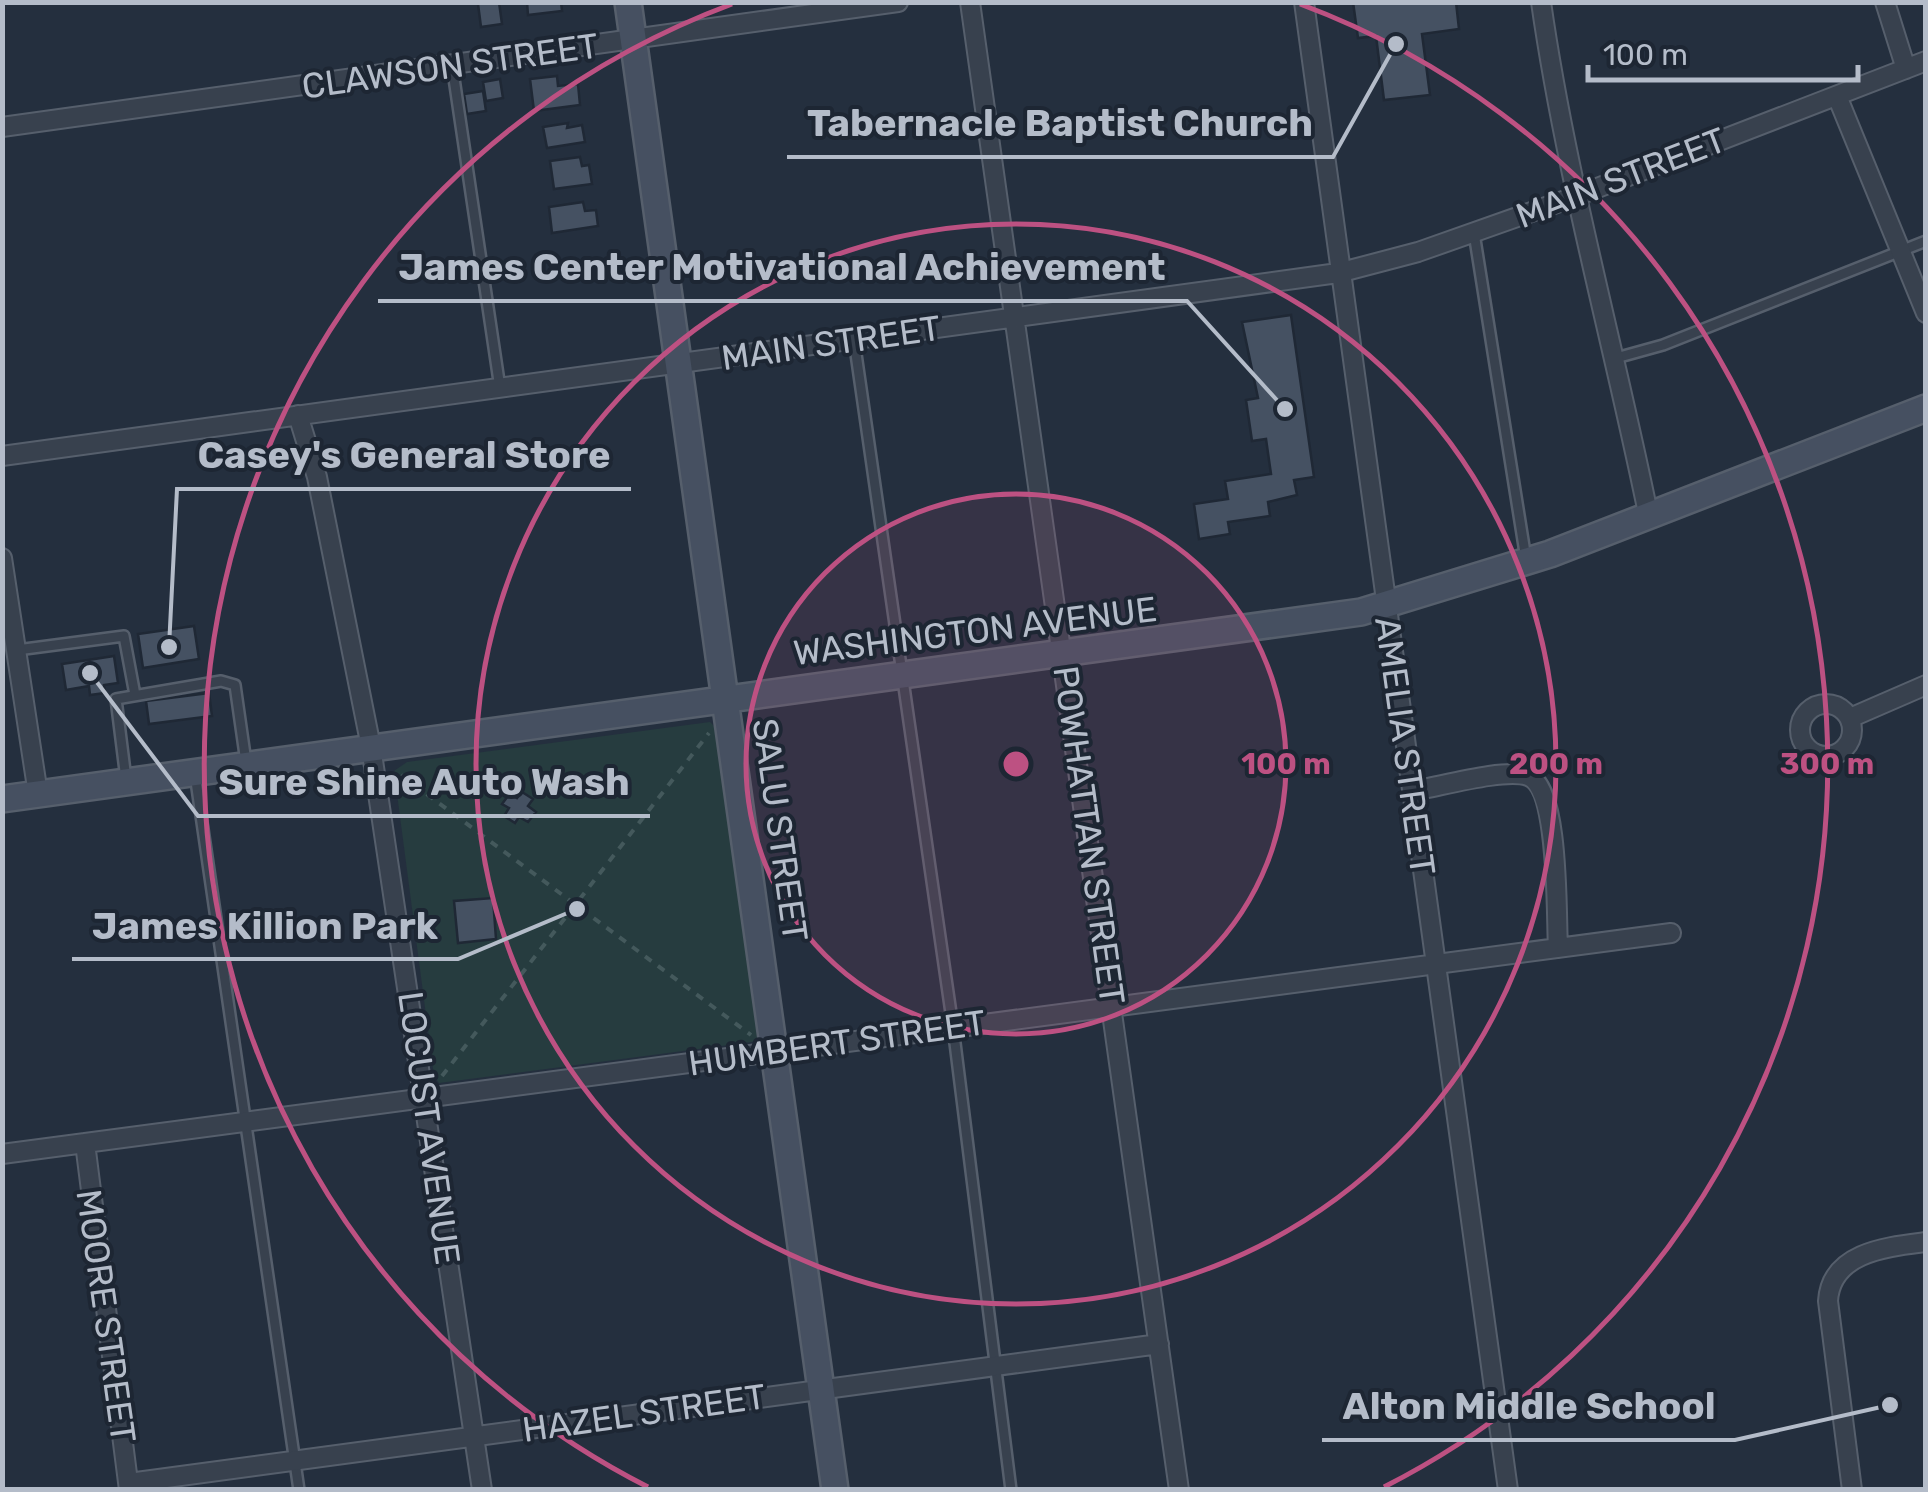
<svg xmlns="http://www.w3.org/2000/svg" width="1928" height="1492" font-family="Rubik,sans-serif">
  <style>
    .green { fill: #263c3f }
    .building { fill: #455162; stroke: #1f2835; stroke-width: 2.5 }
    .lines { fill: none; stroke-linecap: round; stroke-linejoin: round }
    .lane-casing { stroke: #565f6c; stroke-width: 14 }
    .street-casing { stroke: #565f6c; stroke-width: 22 }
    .secondary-casing { stroke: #565f6c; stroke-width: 30 }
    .path { stroke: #44595c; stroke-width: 4; stroke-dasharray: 8 8; stroke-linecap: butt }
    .lane { stroke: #38414e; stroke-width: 9 }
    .street { stroke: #38414e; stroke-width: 18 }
    .secondary { stroke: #465061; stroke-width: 25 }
    .ring { fill: none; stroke: #bd5182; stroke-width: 5 }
    .labels { text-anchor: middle; stroke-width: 8; stroke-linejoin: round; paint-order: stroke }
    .street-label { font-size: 35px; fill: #b4bcc9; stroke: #1d2633 }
    .centre { fill: #bd5182; stroke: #1d2633; stroke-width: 5 }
    .ring-label { font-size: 30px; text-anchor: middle; font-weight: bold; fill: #bd5182; stroke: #1d2633; stroke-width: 8; stroke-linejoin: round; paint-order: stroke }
    .leader { fill: none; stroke: #b4bcc9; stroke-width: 4 }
    .callout-dot { fill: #b4bcc9; stroke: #1d2633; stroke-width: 4 }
    .callout-label { font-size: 38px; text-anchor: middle; font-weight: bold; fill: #b4bcc9; stroke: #1d2633; stroke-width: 8; stroke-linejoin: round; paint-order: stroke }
  </style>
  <rect width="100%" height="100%" fill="#242f3e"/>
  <path class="green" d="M710,722L717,729L759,1041L439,1083L434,1076L394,771L407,762Z"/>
  <path class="building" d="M499,2L502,24L481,27L478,4Z
    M527,2H561L562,11L528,15Z
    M1353,2H1456L1459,29L1422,34L1430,95L1384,100L1376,36L1358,38Z
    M557,76L558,86L578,84L580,105L534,111L530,79Z
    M500,79L503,98L486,101L483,82Z
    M483,91L486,111L467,114L464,94Z
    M568,123L567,128L582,125L585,142L547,148L543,127Z
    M580,157L582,166L589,165L592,184L554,189L550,161Z
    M583,202L585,211L596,210L598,226L552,233L549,207Z
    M1291,315L1314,477L1294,480L1297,495L1268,502L1270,516L1228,522L1230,534L1199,539L1194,504L1228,499L1225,481L1271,474L1266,439L1252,441L1246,400L1258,398L1242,322Z
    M194,626L199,659L143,668L138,634Z
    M114,656L118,683L104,685L105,693L90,695L89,686L66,690L62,664Z
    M209,693L212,716L149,724L146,701Z
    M522,792L533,799L528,806L536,812L528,822L519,817L515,823L504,816L509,808L502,804L510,793L517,798Z
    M493,898L496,939L458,943L454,901Z"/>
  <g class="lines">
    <defs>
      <path id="lane" d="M452,65L500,388
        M1474,233L1526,559
        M854,340L953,1027L1011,1490
        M1616,358L1663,345L1926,241
        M17,650L124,636L135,695
        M195,774L299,1490
        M126,779L116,699L221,681L235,685L246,762"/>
      <path id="street" d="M970,2L1179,1490
        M1304,2L1508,1490
        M1541,2C1566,177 1614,345 1649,518
        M1885,2L1906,69
        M1837,96L1926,313
        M2,127L898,2
        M298,415L317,477L371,747L482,1490
        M2,456L1338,273L1418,252L1574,197L1926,61
        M2,558L38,794
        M1800 730a26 26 0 1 1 52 0a26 26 0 1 1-52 0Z
        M1850,718L1926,685
        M1412,791C1439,787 1504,768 1528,776C1560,787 1556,917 1558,948
        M85,1143L129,1490
        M2,1154L1671,933
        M129,1483L1159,1344
        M1852,1490L1828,1301C1831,1252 1887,1247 1926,1242"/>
      <path id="secondary" d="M628,2L835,1490
        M2,799L1361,612L1550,554L1926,408"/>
    </defs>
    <use href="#lane" class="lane-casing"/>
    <use href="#street" class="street-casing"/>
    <use href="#secondary" class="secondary-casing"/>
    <path class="path" d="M401,775L751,1035
      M442,1076L709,733"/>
    <use href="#lane" class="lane"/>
    <use href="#street" class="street"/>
    <use href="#secondary" class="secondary"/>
  </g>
  <circle cx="1016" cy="764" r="270" fill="#bd5182" fill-opacity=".12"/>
  <g class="ring">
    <circle cx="1016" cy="764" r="270"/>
    <circle cx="1016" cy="764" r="540"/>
    <path d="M648 1487A811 811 0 0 1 732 4M1300 4A811 811 0 0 1 1384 1487"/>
  </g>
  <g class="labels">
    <g class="street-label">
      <text transform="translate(450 66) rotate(-8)" y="12">CLAWSON STREET</text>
      <text transform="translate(1621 178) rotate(-21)" y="12">MAIN STREET</text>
      <text transform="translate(831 343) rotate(-8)" y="12">MAIN STREET</text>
      <text transform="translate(975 631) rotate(-7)" y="12">WASHINGTON AVENUE</text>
      <text transform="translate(1405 746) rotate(82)" y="12">AMELIA STREET</text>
      <text transform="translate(780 830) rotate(82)" y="12">SALU STREET</text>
      <text transform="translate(1089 835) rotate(82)" y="12">POWHATTAN STREET</text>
      <text transform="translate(837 1043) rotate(-8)" y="12">HUMBERT STREET</text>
      <text transform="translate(429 1128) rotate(82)" y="12">LOCUST AVENUE</text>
      <text transform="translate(106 1316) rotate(82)" y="12">MOORE STREET</text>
      <text transform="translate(644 1413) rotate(-8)" y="12">HAZEL STREET</text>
    </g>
  </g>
  <circle cx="1016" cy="764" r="15" class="centre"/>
  <g class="ring-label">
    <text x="1286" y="774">100 m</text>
    <text x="1556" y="774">200 m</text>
    <text x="1827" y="774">300 m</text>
  </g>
  <path class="leader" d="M1396 44L1333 157H787M1285 409L1187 301H378M169 647L177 489H631M90 673L198 816H650M577 909L458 959H72M1890 1405L1735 1440H1322"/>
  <g class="callout-dot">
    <circle cx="1396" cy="44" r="10"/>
    <circle cx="1285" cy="409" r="10"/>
    <circle cx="169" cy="647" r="10"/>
    <circle cx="90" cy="673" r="10"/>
    <circle cx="577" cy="909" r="10"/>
    <circle cx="1890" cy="1405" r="10"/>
  </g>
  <g class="callout-label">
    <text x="1060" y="136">Tabernacle Baptist Church</text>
    <text x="782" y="280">James Center Motivational Achievement</text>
    <text x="404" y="468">Casey's General Store</text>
    <text x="424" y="795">Sure Shine Auto Wash</text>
    <text x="265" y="939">James Killion Park</text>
    <text x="1529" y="1419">Alton Middle School</text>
  </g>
  <rect width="1928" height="1492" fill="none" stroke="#b4bcc9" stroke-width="10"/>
  <path d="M1588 65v15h270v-15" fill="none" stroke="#b4bcc9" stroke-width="5"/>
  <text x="1603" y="65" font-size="30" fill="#b4bcc9" stroke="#1d2633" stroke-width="8" paint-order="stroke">100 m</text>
</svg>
